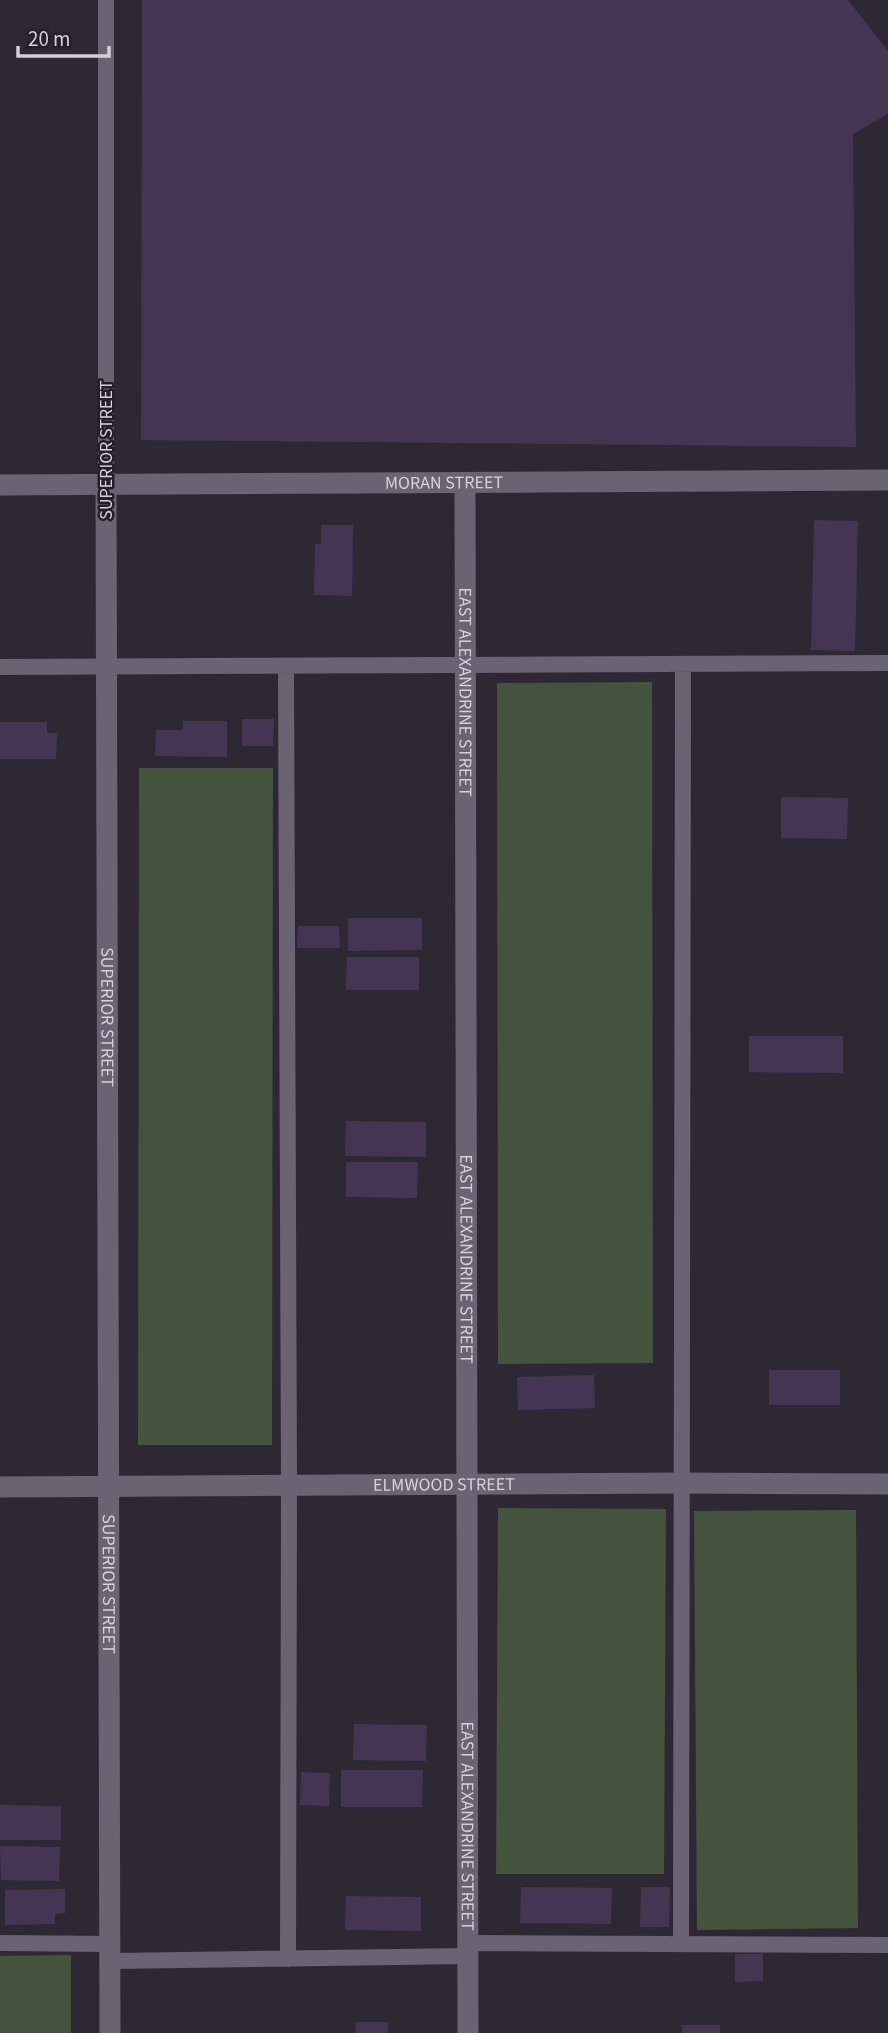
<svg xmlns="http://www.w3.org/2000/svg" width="888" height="2033" font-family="'Source Sans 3',sans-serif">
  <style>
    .green { fill: #45523e }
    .building { fill: #443652 }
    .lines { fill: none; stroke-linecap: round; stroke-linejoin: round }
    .lane { stroke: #6a6373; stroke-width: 16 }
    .street { stroke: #6a6373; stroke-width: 21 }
    .labels { text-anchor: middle; stroke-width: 5; stroke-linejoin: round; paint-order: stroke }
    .street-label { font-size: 18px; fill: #d5d1da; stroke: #251e2b }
  </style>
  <rect width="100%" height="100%" fill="#2e2835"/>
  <path class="green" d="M652,682L653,1363L498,1364L497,683Z
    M139,768H273L272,1445H138Z
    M498,1508L666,1509L664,1874H496Z
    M856,1510L858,1928L697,1930L694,1511Z
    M71,1955V2033H0V1956Z"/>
  <path class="building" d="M142,0H848L888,51V114L853,134L856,447L141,440Z
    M814,520L858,521L855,651L811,650Z
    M321,525H353L352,596L314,595L315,544H321Z
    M242,719H274L273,746H242Z
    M183,721H227V757L155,756L156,730H183Z
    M0,722H47V733H57L56,759H0Z
    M781,797L848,798L847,839L781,838Z
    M348,918H422V950L348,951Z
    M298,926H339L340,948H297Z
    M347,957H419V990H346Z
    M749,1036H843V1073L749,1072Z
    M346,1121L426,1122V1157L345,1156Z
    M346,1162H418L417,1198L346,1197Z
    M769,1370H840V1405H769Z
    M594,1375L595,1408L518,1410L517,1377Z
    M354,1724L427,1725L426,1761L353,1760Z
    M341,1770H423L422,1807H341Z
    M301,1772L330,1773L329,1806L300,1805Z
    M0,1805L61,1806V1840H0Z
    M0,1846L60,1847L59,1881L1,1880Z
    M521,1887L612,1888L611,1924L520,1923Z
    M641,1887H670L669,1927H640Z
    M65,1889V1913L55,1914V1924L5,1925V1890Z
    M346,1896L421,1897V1931L345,1930Z
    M735,1954H763V1981L735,1982Z
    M356,2022H388V2033H355Z
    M682,2025H720V2033H682Z"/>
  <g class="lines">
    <path class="lane" d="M106,485V0
      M286,666L289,1486L288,1959
      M0,667L888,663
      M681,1942L683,665
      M0,1943L110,1944
      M468,1943L888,1945
      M110,1961L468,1956"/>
    <g class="street">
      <path id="s1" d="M465,484L468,2033"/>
      <path id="s2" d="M0,485L888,480"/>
      <path id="s3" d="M106,485L110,2033"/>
      <path id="s4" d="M0,1487L682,1483L888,1484"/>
    </g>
  </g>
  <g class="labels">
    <g class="street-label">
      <text transform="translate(106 450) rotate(-90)" y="6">SUPERIOR STREET</text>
      <text dy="6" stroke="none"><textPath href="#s2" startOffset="444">MORAN STREET</textPath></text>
      <text dy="6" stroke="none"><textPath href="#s1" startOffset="208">EAST ALEXANDRINE STREET</textPath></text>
      <text dy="6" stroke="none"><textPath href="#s3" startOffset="532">SUPERIOR STREET</textPath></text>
      <text dy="6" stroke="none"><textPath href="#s1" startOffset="775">EAST ALEXANDRINE STREET</textPath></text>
      <text dy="6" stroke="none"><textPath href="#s4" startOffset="444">ELMWOOD STREET</textPath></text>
      <text dy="6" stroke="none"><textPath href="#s3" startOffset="1099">SUPERIOR STREET</textPath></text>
      <text dy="6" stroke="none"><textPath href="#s1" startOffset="1342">EAST ALEXANDRINE STREET</textPath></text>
    </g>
  </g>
  <path d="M18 46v10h91v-10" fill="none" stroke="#d5d1da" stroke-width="3.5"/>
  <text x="28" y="46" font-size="21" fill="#d5d1da" stroke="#251e2b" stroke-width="5" paint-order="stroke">20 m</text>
</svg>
